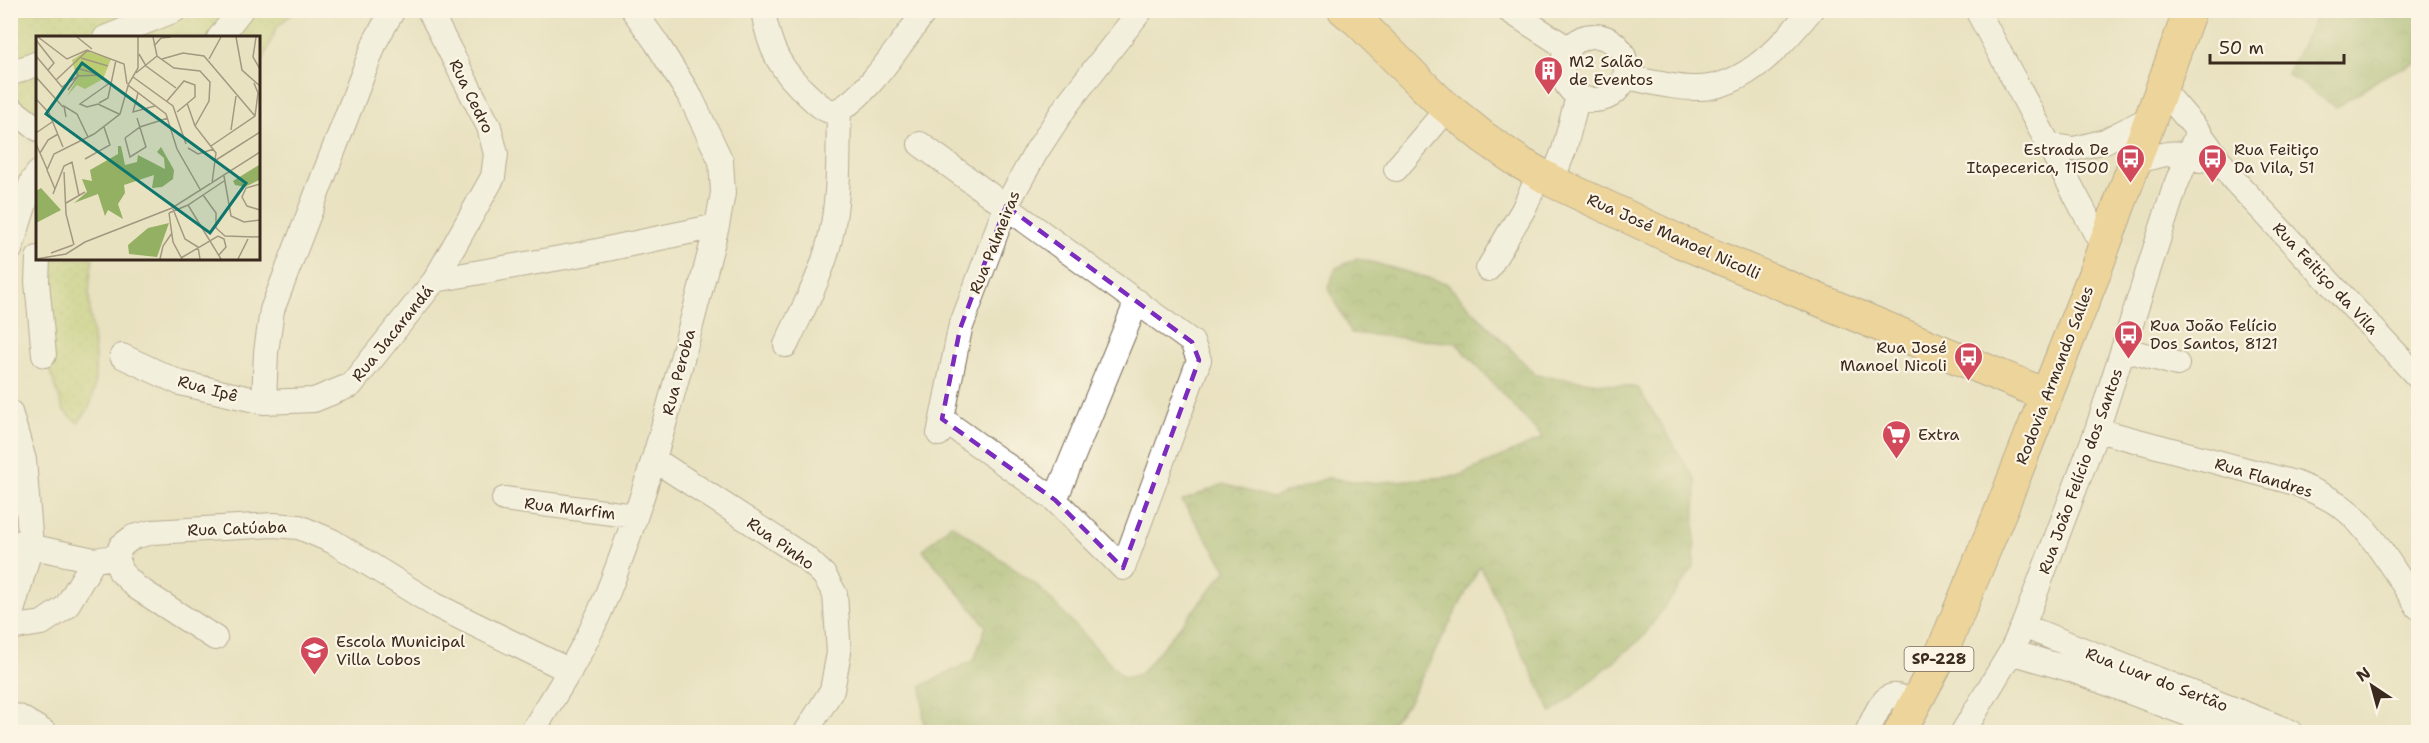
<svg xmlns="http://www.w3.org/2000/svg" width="2429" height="743" font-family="'Shantell Sans',sans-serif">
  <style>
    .grass { fill: url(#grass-dots); stroke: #7b7c47; stroke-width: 1.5 }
    .forest { fill: url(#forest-crowns); stroke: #686d40; stroke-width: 1.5 }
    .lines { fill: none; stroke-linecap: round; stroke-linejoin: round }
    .minor-casing { stroke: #786a57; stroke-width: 26 }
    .major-casing { stroke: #786a57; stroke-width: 34 }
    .minor { stroke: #fff; stroke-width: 24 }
    .major { stroke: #f1c36a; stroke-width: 32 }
    .marked { fill: none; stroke: #7b2cbf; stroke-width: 4.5; stroke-dasharray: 12 8; stroke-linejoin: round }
    .labels { text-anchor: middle; stroke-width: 4.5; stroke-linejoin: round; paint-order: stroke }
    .shield { fill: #fcf5e5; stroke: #75675a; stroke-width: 1.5 }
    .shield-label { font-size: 15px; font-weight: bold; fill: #3b2a1e }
    .poi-label { font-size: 16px; fill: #3b2a1e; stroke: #fcf5e5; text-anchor: start }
    .street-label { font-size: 16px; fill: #3b2a1e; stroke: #fcf5e5 }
    .inset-road { fill: none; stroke: #a39880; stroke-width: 1.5 }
    .view { fill: #0f766e; fill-opacity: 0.15; stroke: #0f766e; stroke-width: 3 }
    .inset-edge { fill: none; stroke: #3b2a1e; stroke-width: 3 }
  </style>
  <defs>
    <pattern id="grass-dots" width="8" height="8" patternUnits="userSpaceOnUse" patternTransform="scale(1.5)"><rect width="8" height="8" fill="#bbcd70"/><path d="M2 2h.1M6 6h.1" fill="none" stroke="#a2b061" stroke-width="1.8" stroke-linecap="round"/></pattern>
    <pattern id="forest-crowns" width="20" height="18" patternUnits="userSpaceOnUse" patternTransform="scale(1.5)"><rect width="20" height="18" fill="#94b062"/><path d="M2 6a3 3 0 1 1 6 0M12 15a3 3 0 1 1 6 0" fill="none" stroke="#7a8f50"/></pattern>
  </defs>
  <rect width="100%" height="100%" fill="#fcf5e5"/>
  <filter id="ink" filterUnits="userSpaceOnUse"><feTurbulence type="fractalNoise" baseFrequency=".0167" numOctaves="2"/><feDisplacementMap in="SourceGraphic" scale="12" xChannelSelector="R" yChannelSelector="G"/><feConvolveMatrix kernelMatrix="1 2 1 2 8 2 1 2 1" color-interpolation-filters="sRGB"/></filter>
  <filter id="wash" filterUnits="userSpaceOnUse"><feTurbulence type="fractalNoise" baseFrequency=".008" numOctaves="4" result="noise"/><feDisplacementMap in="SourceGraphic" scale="24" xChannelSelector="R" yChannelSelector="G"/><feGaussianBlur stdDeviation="1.35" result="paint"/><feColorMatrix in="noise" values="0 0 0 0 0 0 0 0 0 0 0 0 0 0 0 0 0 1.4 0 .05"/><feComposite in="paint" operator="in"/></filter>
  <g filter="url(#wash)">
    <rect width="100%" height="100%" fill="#e9e2c1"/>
    <path class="grass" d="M10,11H296L277,26L258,73V38H38L37,129L11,108Z
      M38,258H93C89,280 88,306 92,328C95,350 98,382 91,403C88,410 82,417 78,423L64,411L44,355Z"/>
    <path class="forest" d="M2319,11H2418V62L2387,74L2336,107L2287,74Z
      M1357,258L1446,283L1536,375L1638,388L1696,481L1694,567L1642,638L1552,713L1480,566L1408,703L1383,732H924L922,686L974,660L986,626L923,550L951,524L1037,585L1124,678L1140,674L1227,570L1182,501L1223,484L1272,498L1327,478L1370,483L1458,476L1543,438L1456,343L1351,333L1328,287L1336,268Z"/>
  </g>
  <g filter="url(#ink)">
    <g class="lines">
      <defs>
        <path id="minor" d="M393,10L376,40L272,310L266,352L264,402L314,400L351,385L435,280L583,254L717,226
          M429,10L489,127L496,154L493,177L435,280
          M763,10C769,50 781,71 811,98C818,104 824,111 834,112C864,102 905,37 926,10
          M1508,10L1569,49
          M1977,10L2103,247
          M1562 68a32 32 0 1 1 64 0a32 32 0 1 1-64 0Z
          M105,38L175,10
          M219,38L241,10
          M10,74L38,63
          M1625,77C1649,81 1675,89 1699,88C1746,87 1783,44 1811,10
          M2162,89L2198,131L2233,179L2418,377
          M10,108L38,129
          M920,144L1192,342L1199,360L1123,568L1055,500L942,419
          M2047,145L2074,149L2105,141L2150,118
          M2133,163C2156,156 2178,147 2200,160
          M1396,169L1448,108
          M1552,181L1564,150L1578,96
          M10,250L32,181L38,173
          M38,258L37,282L44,355
          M1488,269L1523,210L1540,173
          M786,345C802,310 822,276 830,239C840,198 838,153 839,111
          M2123,349L2177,364
          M122,356L180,383L264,402
          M10,412L24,460L31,546L10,618
          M2097,430L2295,483C2311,490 2327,496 2341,506C2370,527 2398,577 2418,607
          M939,434L960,329L1006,206L1036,152L1068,103L1141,10
          M655,460L806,558L824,575L835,594L839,653L832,690L806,732
          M504,499L635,516
          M1055,500L1137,301
          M10,542L94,560L108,558
          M2023,626L2291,732
          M10,628L42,623L66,607L94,560
          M215,638L136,587L120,571L117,557L121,546L133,537L153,532L274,525L299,527L332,541L435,605L570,671
          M2011,652L2072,670L2235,732
          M10,715L19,717L44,732
          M532,732C559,689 587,645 606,597C654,477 684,351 717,226L723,193L721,161L691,98L656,42L633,10
          M1867,732C1873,722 1881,693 1897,696C1903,697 1910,702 1915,704
          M1963,732L2011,652L2023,626L2097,430L2175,187L2198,131"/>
        <path id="major" d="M1344,10L1358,21L1439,101L1483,137L1519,162L1552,181L1681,242L2046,395
          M1900,732L1940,657L2004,503L2093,277L2190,10"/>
      </defs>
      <use href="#minor" class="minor-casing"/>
      <use href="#major" class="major-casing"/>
      <use href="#minor" class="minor"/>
      <use href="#major" class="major"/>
    </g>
  </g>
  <path d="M0 0H2429V743H0ZM1006,206L1192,342L1199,360L1123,568L1055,500L942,419L960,329Z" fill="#e9e2c1" fill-opacity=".55" fill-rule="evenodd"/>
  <path class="marked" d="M1006,206L1192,342L1199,360L1123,568L1055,500L942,419L960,329Z"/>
  <defs>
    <symbol id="building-pin" viewBox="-11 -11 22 30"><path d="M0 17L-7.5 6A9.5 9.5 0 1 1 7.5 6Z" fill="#d1495b" stroke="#fcf5e5"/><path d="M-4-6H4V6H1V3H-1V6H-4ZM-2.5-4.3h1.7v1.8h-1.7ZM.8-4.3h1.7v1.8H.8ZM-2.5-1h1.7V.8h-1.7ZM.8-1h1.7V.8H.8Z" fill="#fff"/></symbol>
    <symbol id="bus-pin" viewBox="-11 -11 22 30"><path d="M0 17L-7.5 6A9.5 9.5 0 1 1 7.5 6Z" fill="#d1495b" stroke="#fcf5e5"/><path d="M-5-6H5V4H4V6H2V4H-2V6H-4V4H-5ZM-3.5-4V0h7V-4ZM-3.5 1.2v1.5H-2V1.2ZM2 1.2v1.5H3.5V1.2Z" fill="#fff"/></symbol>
    <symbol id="supermarket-pin" viewBox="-11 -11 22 30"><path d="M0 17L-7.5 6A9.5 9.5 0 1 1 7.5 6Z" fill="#d1495b" stroke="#fcf5e5"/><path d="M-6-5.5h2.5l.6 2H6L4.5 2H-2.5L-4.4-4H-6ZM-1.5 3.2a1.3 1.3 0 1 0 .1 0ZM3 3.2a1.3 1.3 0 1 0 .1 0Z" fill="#fff"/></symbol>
    <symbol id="school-pin" viewBox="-11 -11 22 30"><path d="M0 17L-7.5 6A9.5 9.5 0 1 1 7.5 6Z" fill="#d1495b" stroke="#fcf5e5"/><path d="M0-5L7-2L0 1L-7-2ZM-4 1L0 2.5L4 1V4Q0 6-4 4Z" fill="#fff"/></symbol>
  </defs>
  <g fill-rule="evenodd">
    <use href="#building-pin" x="1532" y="54" width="33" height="45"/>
    <use href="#bus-pin" x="2114" y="142" width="33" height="45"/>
    <use href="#bus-pin" x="2196" y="142" width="33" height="45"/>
    <use href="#bus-pin" x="2112" y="318" width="33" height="45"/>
    <use href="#bus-pin" x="1952" y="340" width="33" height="45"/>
    <use href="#supermarket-pin" x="1880" y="418" width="33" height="45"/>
    <use href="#school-pin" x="298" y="634" width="33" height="45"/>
  </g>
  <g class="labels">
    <rect class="shield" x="1904.5" y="647" width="69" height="24" rx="4.5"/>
    <g class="shield-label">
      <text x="1939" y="664">SP-228</text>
    </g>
    <g class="poi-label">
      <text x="1569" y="67">M2 Salão<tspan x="1569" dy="18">de Eventos</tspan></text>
      <text x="2109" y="155" text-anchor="end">Estrada De<tspan x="2109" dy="18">Itapecerica, 11500</tspan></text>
      <text x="2234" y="155">Rua Feitiço<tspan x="2234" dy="18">Da Vila, 51</tspan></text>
      <text x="2150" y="331">Rua João Felício<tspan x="2150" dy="18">Dos Santos, 8121</tspan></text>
      <text x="1947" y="353" text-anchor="end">Rua José<tspan x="1947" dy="18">Manoel Nicoli</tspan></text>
      <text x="1918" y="440">Extra</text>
      <text x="336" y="647">Escola Municipal<tspan x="336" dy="18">Villa Lobos</tspan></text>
    </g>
    <g class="street-label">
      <text transform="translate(472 96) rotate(64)" y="6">Rua Cedro</text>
      <text transform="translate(1674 236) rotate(24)" y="6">Rua José Manoel Nicolli</text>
      <text transform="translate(994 242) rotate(-68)" y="6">Rua Palmeiras</text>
      <text transform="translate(2326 278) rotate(47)" y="6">Rua Feitiço da Vila</text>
      <text transform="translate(392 333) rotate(-51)" y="6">Rua Jacarandá</text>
      <text transform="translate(678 372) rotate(-75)" y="6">Rua Peroba</text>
      <text transform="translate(2054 375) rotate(-69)" y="6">Rodovia Armando Salles</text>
      <text transform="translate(208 388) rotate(15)" y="6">Rua Ipê</text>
      <text transform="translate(2080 471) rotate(-70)" y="6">Rua João Felício dos Santos</text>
      <text transform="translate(2264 477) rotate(17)" y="6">Rua Flandres</text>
      <text transform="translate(570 508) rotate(7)" y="6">Rua Marfim</text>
      <text transform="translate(237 528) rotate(-2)" y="6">Rua Catúaba</text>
      <text transform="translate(781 543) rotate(35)" y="6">Rua Pinho</text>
      <text transform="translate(2157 679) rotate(21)" y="6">Rua Luar do Sertão</text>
    </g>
  </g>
  <g transform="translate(36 36)">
    <rect width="224" height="224" fill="#e9e2c1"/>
    <path d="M50,15L75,23L67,43L49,53L41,49L31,60L41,43L36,24Z" fill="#bbcd70"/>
    <path d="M82,110H85L89,129L101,126L102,119L129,133L128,122L121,116L125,111L138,134L137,143L126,151L116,152L118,139L88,149L89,157L82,168L87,183L72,174L69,180L62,158L38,167L51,156L46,143L56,145L54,134L82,118ZM223,129V144L209,151L199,149L197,145ZM5,152L25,174L0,187V155ZM133,187L121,221L93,218L92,209L112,192Z" fill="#94b062"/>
    <path class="inset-road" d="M2,1L31,23L51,14L88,28L91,48M41,1L56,13M102,1V32L92,49L130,78L141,113L165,155M117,1L121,20L138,32L164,35L174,46L173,65L159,90M200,1L206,34L224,50M220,1L217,21L224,33M0,4L18,27L12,34M118,10L125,2L135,1M103,18L110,30L140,52M0,20L26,51L42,40L64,39L41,32M45,22L72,30M126,23L147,17L168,20L219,80M173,23L185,1M100,37L121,20M0,41L27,71M97,41L137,70L150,108M20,44L52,14M75,46L44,68L51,71L62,68L83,78M32,54L42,40L40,32M102,57L97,76L119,70M0,63L13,77L27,111M131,65L148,45L159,49V61L141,76M63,67L72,62L80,24M151,67L159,90L180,117L176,147M16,70L27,52M30,81L28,70L41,78L52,101M195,94L200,60M0,97L16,86M89,102L94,121L110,111L101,82M89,102L104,91L132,82M0,108L11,133M175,110L219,80L222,57L218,47M152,112L162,118L178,113M4,117L12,104L22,98M49,123L74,109L68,91M180,124L224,96M28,136L30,178L38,209M188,140L195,180L208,186L224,184M224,148L210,152L206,161L211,170L224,174M19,153L11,134L18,118L58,98L84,78L92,50M17,158L28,130L36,126L43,160M167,159L180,177V192L189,200L224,201M30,167L49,156M152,169L185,223M137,173L149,203L162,211L164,223M133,177L152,169L188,145M133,177L137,206L146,223M15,217L37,209M145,222L182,200L188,203L190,211L183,219M0,223L30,218L49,206L136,172L224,116M124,223L127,210L136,197M202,223L212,203"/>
    <path class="view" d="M46,27L210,147L174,197L10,78Z"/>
    <rect width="224" height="224" class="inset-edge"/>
  </g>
  <rect width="2429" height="743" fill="none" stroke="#fcf5e5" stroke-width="36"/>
  <g transform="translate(2372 686) rotate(324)" stroke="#fcf5e5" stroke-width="4.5" paint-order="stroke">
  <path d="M0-4.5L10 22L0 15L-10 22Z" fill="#3b2a1e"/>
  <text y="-9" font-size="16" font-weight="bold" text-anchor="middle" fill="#3b2a1e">N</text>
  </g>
  <path d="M2210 54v9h134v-9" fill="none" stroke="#3b2a1e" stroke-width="3"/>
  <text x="2219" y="54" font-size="18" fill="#3b2a1e" stroke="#fcf5e5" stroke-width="4.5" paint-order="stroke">50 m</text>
</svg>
